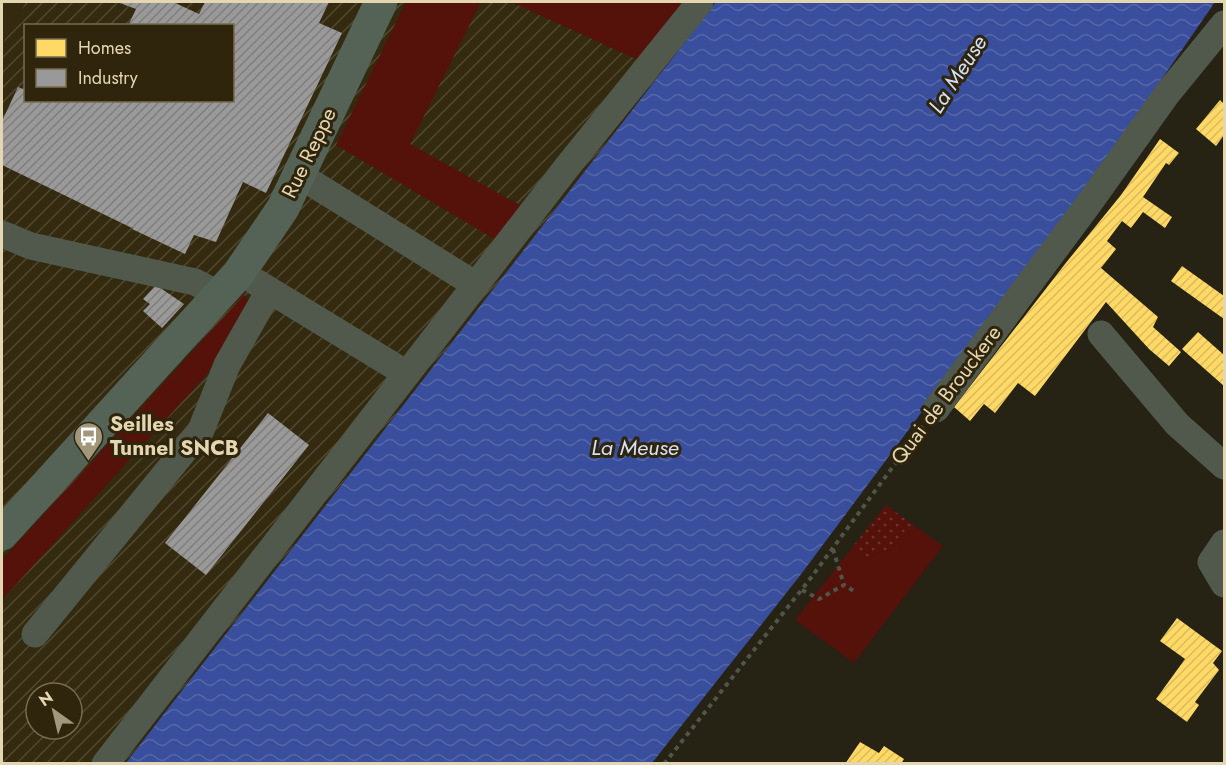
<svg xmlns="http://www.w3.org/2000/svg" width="1226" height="765" font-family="Jost,sans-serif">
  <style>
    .built { fill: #332a10 }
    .industrial { fill: url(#industrial-furrows); fill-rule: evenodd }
    .grass { fill: #54120b }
    .park { fill: url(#park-dots) }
    .water { fill: url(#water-waves) }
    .homes { fill: url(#homes-hatch) }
    .industry { fill: url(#industry-hatch) }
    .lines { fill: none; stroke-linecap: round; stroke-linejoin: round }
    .path { stroke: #50554a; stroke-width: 4; stroke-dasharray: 4.5 4.5; stroke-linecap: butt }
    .minor { stroke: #50594c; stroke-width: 27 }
    .major { stroke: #546355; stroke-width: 33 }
    .labels { text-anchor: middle; stroke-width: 6; stroke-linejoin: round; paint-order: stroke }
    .street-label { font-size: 21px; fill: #e5d6b2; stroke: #2e250c }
    .poi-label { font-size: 21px; font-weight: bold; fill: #e5d6b2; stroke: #2e250c; text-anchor: start }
    .water-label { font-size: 22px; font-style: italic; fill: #d5dff7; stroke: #2e250c }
  </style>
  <defs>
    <pattern id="industrial-furrows" width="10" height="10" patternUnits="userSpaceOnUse" patternTransform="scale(1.5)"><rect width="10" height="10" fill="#332a10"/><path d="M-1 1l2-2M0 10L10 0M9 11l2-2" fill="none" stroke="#504830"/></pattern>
    <pattern id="park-dots" width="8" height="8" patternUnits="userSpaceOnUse" patternTransform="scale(1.5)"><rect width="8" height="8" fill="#54120b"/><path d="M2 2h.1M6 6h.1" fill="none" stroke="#6c342c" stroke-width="1.8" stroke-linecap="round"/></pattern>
    <pattern id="water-waves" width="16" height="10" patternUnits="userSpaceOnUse" patternTransform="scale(1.5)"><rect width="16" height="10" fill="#394e9c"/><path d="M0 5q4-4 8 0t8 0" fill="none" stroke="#5667a7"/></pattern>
    <pattern id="homes-hatch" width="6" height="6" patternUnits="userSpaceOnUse" patternTransform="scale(1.5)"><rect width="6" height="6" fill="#ffd966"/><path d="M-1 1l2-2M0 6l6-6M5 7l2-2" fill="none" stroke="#daba5c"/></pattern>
    <pattern id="industry-hatch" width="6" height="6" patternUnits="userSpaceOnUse" patternTransform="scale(1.5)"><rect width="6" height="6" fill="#999"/><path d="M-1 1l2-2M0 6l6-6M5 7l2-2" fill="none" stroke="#807e7b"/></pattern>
  </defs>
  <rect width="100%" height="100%" fill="#262214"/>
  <path class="built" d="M2,2H26L2,45Z"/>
  <path class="industrial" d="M26,2H716L125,763H2V45ZM26,26H232V100H26ZM36,693H72V729H36Z"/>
  <path class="grass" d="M406,2H481L410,144L532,212L506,246L336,145Z
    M511,2H700L649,65Z
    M244,295L250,302L208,373L2,600V560Z
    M915,526L943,546L854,663L795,620L851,549L868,558L883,551L897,548Z"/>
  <path class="park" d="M886,505L915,526L897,548L883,551L868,558L851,549Z"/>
  <path class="water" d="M716,2H1215L1064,221L802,573L652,763L125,764Z"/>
  <path class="homes" d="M1220,100L1224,104V135L1216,146L1196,129Z
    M1160,139L1179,153L1169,165L1166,163L1143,197L1172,217L1165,228L1143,212L1131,228L1122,221L1107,241L1116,249L1101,268L1158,317L1153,327L1181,352L1169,366L1149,349L1106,302L1035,396L1018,383L995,413L984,404L970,421L954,407L1065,264L1121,195Z
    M1182,266L1224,296V319L1171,281Z
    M1198,332L1224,355V386L1182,349Z
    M1177,618L1222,651L1213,663L1219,670L1195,702L1199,705L1187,722L1156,699L1185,659L1160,641Z
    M860,742L879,753L884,746L904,759L901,764H845Z"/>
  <path class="industry" d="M117,2H173L199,14L205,2H329L319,23L342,33L266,193L243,182L216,242L194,235L185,254L132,229L134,227L132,228L2,165V121L18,87L23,89L26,84V100H232V26H128L136,9Z
    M156,285L184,304L162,328L143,311L150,304L143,299Z
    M268,413L309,445L206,575L165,543Z"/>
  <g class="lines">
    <path class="path" d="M833,549L844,585
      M802,590L819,599L844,585L854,591
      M664,764L810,579L923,426"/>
    <path class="minor" d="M299,175L476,285
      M2,234L31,246L195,282L220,295
      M256,282L407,374
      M1101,334L1177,424L1224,466
      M936,409L1090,202L1167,94L1224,24
      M1224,543L1211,562L1224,584
      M35,634L201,430L227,365L269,291
      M105,764L567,167L700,2"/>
    <path class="major" d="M2,534L239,273L283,208L381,2"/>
  </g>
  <defs>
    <symbol id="bus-pin" viewBox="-11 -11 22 30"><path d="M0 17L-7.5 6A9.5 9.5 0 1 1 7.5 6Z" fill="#a2977b" stroke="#2e250c"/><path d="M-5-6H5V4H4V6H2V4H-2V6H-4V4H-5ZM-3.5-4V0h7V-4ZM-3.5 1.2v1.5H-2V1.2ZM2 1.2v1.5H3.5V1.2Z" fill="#fff"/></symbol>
  </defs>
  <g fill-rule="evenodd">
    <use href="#bus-pin" x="72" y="420" width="33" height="45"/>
  </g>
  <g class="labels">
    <g class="street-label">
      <text transform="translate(309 153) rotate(-64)" y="7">Rue Reppe</text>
      <text transform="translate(946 395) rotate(-53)" y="7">Quai de Brouckere</text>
    </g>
    <g class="poi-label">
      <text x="110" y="431">Seilles<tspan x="110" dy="24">Tunnel SNCB</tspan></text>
    </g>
    <g class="water-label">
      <text transform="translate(957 74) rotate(-57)" y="8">La Meuse</text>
      <text x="635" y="455">La Meuse</text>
    </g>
  </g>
  <rect width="1226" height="765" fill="none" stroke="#e5d6b2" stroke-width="6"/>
  <rect x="24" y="24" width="210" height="78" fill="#2e250c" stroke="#776c4e" stroke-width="1.5"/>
  <rect x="36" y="39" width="30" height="18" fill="#ffd966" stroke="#776c4e" stroke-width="1.5"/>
  <text x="78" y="54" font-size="18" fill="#e5d6b2">Homes</text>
  <rect x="36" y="69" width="30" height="18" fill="#999999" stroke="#776c4e" stroke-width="1.5"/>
  <text x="78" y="84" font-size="18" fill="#e5d6b2">Industry</text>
  <g transform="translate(54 711) rotate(326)"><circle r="28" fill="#2e250c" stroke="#776c4e" stroke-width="1.5"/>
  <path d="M0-4.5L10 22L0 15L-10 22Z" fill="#a2977b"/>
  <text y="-9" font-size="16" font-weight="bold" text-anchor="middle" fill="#e5d6b2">N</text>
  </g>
</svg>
